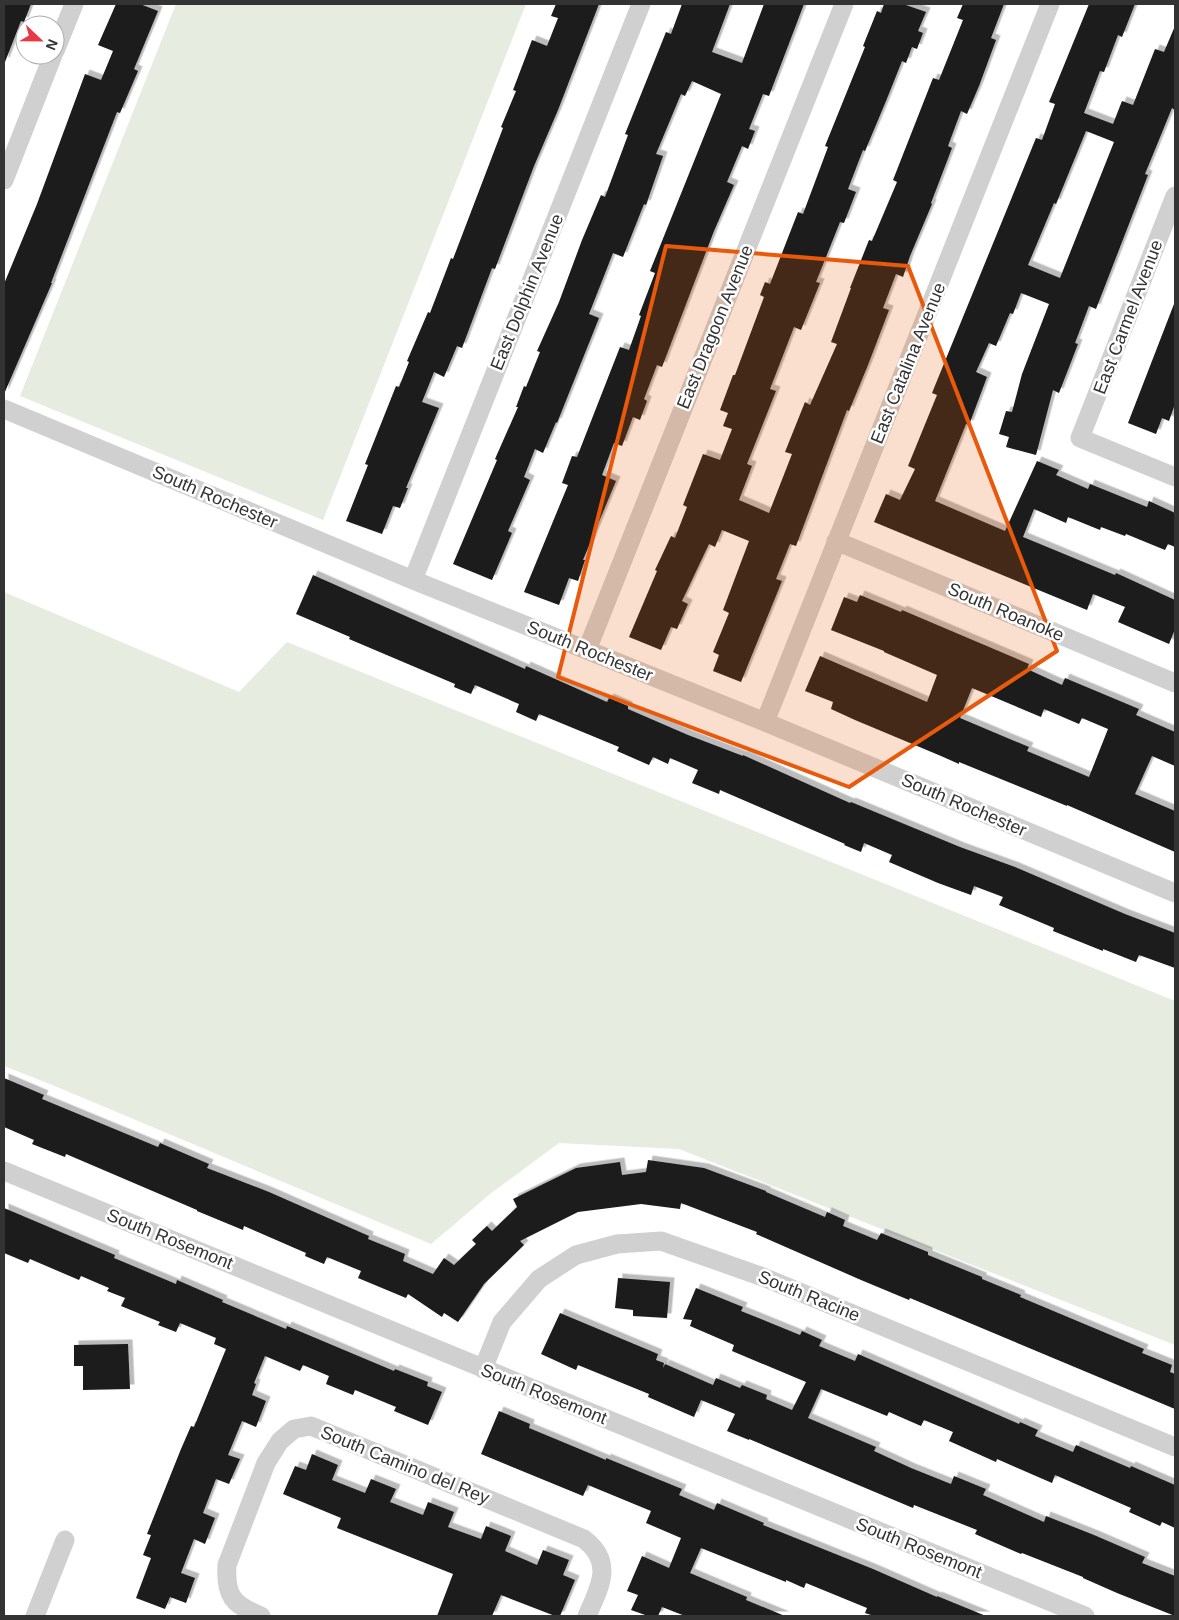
<svg xmlns="http://www.w3.org/2000/svg" width="1179" height="1620" font-family="Arial,sans-serif">
  <style>
    .green { fill: #e6ecdf }
    .building { fill: #1a1a1a; fill-rule: evenodd; filter: url(#shadow) }
    .lines { fill: none; stroke-linecap: round; stroke-linejoin: round }
    .minor { stroke: #d0d0d0; stroke-width: 19 }
    .marked { fill: #e8590c; fill-opacity: 0.2; stroke: #e8590c; stroke-width: 4; stroke-linejoin: round }
    .labels { text-anchor: middle; stroke-width: 5; stroke-linejoin: round; paint-order: stroke }
    .street-label { font-size: 18px; fill: #333; stroke: #fff }
  </style>
  <defs>
    <filter id="shadow"><feDropShadow dx="4.5" dy="-4.5" stdDeviation="0" flood-color="#0004"/></filter>
  </defs>
  <rect width="100%" height="100%" fill="#fff"/>
  <path class="green" d="M176,4H526L323,520L20,396Z
    M4,592L239,692L287,642L1175,1001V1345L679,1149L559,1143L490,1194L431,1244L50,1084L4,1066Z"/>
  <path class="building" d="M4,4H31L24,22L21,21L5,62H4Z
    M116,4H140L158,11L134,69L138,71L120,113L117,112L51,283H52L4,394V284L37,204L85,74L101,80L113,51L98,45Z
    M556,4H599L558,110L534,166L495,269L492,268L462,348L457,346L444,377L434,372L422,402L439,408L406,488H408L400,508L393,506L382,534L346,521L368,465L365,464L396,386L399,387L409,362L407,361L428,312L430,313L451,258L453,259L503,128L501,127L516,91L513,90L532,40L547,46L558,18L551,16Z
    M682,4H730L712,52L742,63L764,4H804L769,96L763,94L749,129L755,131L748,149L742,146L727,182L734,185L714,231L662,367L657,365L644,399L647,401L640,420L633,417L622,446L614,443L602,475L616,481L583,560H585L578,581L569,578L559,605L524,592L568,485L562,483L572,456L577,457L620,347L629,350L641,316L639,315L655,273L650,271L721,94L692,81L685,96L681,94L656,154L663,156L646,205L644,204L623,257L613,253L589,314L599,318L557,423L556,422L543,453L535,449L524,477L530,480L508,531L512,533L492,580L453,564L497,460L495,459L518,407H516L524,386L526,387L540,352L537,351L559,302L582,240L601,195L605,197L628,135L625,134L658,52L666,32L671,34Z
    M884,4H903L926,12L918,31L923,33L917,49L912,47L906,63L902,61L886,101L865,151L863,150L848,189L856,192L844,223L840,222L816,282L820,283L801,330L794,327L770,389L776,391L747,464L752,466L739,500L769,513L792,454L785,452L805,402L810,405L837,344L831,342L851,288H850L869,240L872,241L897,182L893,180L933,78L939,80L963,20L957,18L963,4H1004L991,38L996,40L979,86L967,114L961,111L948,146L952,148L931,203L932,204L910,256L903,277L896,274L883,308L889,310L868,365L849,411L847,410L796,546L790,544L776,579L782,581L741,682L713,671L719,655L713,652L729,613L723,610L749,541L722,530L715,547L709,544L682,601L688,604L677,629L671,627L661,650L629,637L657,571L655,570L671,536L675,538L687,507L683,505L703,454L720,460L732,429L723,426L728,413L720,410L733,375H735L764,297L760,295L765,282L770,284L798,212L803,214L828,147L825,146L865,47L863,46L877,11L881,13Z
    M1089,4H1135L1122,37L1118,35L1104,72L1100,71L1084,113L1113,124L1122,101L1133,105L1155,49L1164,52L1175,26V110L1172,108L1145,174L1148,175L1096,309L1089,306L1075,343L1078,344L1059,393L1053,390L1036,455L1006,447L1009,437L999,434L1006,411L1012,412L1022,374L1049,304L1021,293L1013,314L1010,313L996,346L989,343L976,372L987,377L969,425L966,424L935,501L1005,531L1037,461L1059,470L1056,475L1088,489L1090,484L1147,507L1149,501L1175,513V547L1168,544L1165,550L1126,534L1125,536L1101,527L1100,530L1068,517L1066,523L1034,509L1023,537L1115,575L1116,573L1175,600V629L1169,644L1118,622L1125,607L1093,594L1087,610L874,522L886,494L900,500L915,469L908,466L937,395L932,393L1036,138L1042,140L1055,104L1049,102ZM1086,131L1114,142L1060,278L1028,265L1054,203L1056,204Z
    M1174,304H1175V404L1169,421L1162,418L1156,434L1128,423Z
    M313,575L525,669L526,666L607,702L609,698L628,706V709L688,735L743,756V755L850,803L851,802L960,847L1015,867L1125,914L1175,933V968L1139,955L1136,962L1103,949V951L1053,931L1054,928L999,905L1003,897L974,886L971,895L938,883L889,862L892,855L864,843L861,852L844,845L845,844L720,790L719,794L692,783L698,770L670,758L668,764L653,757L649,765L617,751L619,747L539,714L536,721L516,712L519,704L475,685L471,694L454,687L455,684L349,639L350,637L296,614Z
    M860,595L901,612L902,610L1029,664L1027,669L1062,685L1065,678L1139,709L1136,715L1175,732V766L1152,756L1135,794L1175,811V852L1067,805V806L959,762V764L941,756L855,720L831,709L833,702L805,691L820,656L927,702L937,675L884,652V651L831,630L844,597L857,602ZM972,688L1041,717L1044,709L1079,724L1082,718L1108,729L1089,777L1027,751L1029,747L960,718Z
    M4,1078L44,1095L42,1099L158,1147L160,1143L209,1164L207,1168L269,1192L369,1236L368,1239L405,1254L403,1261L433,1274L444,1258L454,1265L476,1244L472,1240L487,1226L492,1231L517,1207L513,1199L576,1168L620,1162L622,1175L646,1172L648,1160L704,1168L766,1191V1192L825,1217L827,1212L845,1220L843,1226L877,1240L881,1233L928,1252V1255L982,1277V1279L1021,1295L1020,1297L1144,1349L1142,1353L1172,1365L1170,1372L1175,1374V1409L910,1298L909,1300L861,1280L756,1234L757,1232L681,1203L680,1209L641,1204L578,1212L520,1241L524,1245L484,1284L458,1322L444,1313L442,1317L408,1294L406,1298L358,1278L361,1271L327,1257L324,1264L305,1256L306,1253L244,1226L243,1230L197,1211V1210L66,1154L65,1157L32,1144L34,1140L4,1127Z
    M4,1208L115,1255L114,1258L176,1284L177,1280L223,1300L222,1302L286,1329L287,1326L394,1371L395,1369L428,1382L427,1386L442,1392L428,1425L394,1411L396,1407L355,1390L353,1395L326,1384L329,1376L303,1365L300,1371L265,1356L254,1383L256,1384L252,1395L266,1401L256,1427L242,1421L228,1455L240,1459L229,1484L216,1479L203,1513L215,1518L205,1544L194,1539L181,1573L195,1578L186,1603L170,1597L165,1609L136,1598L151,1558L143,1555L151,1535L147,1534L181,1449L191,1426L194,1427L226,1349L214,1344L216,1338L180,1323L176,1332L158,1325L160,1322L121,1306L125,1298L107,1291L109,1288L81,1276L79,1280L30,1259L28,1263L4,1253Z
    M618,1278L670,1282L667,1318L633,1316V1310L615,1308Z
    M696,1288L743,1307L741,1311L800,1335L802,1331L822,1340L819,1346L855,1361L858,1354L1019,1424L1020,1422L1038,1430L1035,1436L1073,1452L1076,1445L1130,1468L1131,1466L1175,1485V1528L1162,1522L1160,1526L1129,1512L1131,1508L1055,1475L1052,1483L997,1459L996,1462L949,1441L953,1432L924,1420L921,1426L889,1412L887,1416L821,1389L808,1418L876,1447L874,1451L911,1468L951,1484L954,1476L986,1489L983,1495L1044,1522L1046,1516L1094,1535L1145,1557L1142,1563L1175,1576V1616L1117,1593L1083,1578V1577L1022,1553L1021,1554L975,1534L977,1530L914,1505L913,1508L749,1439V1440L727,1431L735,1414L701,1400L694,1417L648,1397L649,1394L578,1365L576,1370L541,1354L560,1313L658,1354L656,1360L664,1363L663,1368L665,1364L713,1385L716,1378L740,1388L742,1385L767,1395L766,1399L792,1410L806,1382L732,1351L734,1345L690,1326L692,1320L683,1319Z
    M128,1344L130,1389L83,1390V1366H74V1345Z
    M499,1411L530,1424L529,1428L606,1460V1458L682,1489L679,1495L714,1510L717,1503L764,1523L763,1525L873,1569L937,1597V1596L986,1616H874L865,1613L867,1608L806,1583L804,1588L786,1580V1582L701,1548L690,1573L747,1597L746,1600L785,1616H685L662,1607L658,1616H648L631,1610L638,1595L627,1591L642,1556L669,1568L681,1538L646,1523L651,1511L588,1485L583,1496L481,1454Z
    M312,1454L338,1465L332,1480L365,1493L371,1479L396,1489L390,1502L423,1515L428,1502L454,1512L448,1527L481,1539L486,1526L511,1536L505,1551L537,1565L543,1550L569,1560L563,1575L575,1580L560,1616H555L501,1595L492,1616H437L453,1574L337,1528L341,1518L283,1494L295,1466L306,1470Z"/>
  <g class="lines">
    <path class="minor" d="M55,51L74,4
      M4,180L53,55
      M1175,196L1080,438L1175,477
      M4,409L413,580L765,722L1175,893
      M836,541L1175,683
      M413,580L641,4
      M587,650L844,4
      M765,722L1050,4
      M4,1171L1085,1616
      M483,1369L502,1322L539,1279L576,1255L617,1244L661,1241L763,1277L1175,1447
      M35,1616L65,1540
      M261,1616C233,1605 225,1596 227,1565L266,1463L280,1441L294,1429L311,1426L584,1539C615,1563 599,1588 587,1616"/>
  </g>
  <path class="marked" d="M666,246L908,266L1057,651L849,787L558,677Z"/>
  <g class="labels">
    <g class="street-label">
      <text transform="translate(527 292) rotate(-68)" y="6">East Dolphin Avenue</text>
      <text transform="translate(1128 317) rotate(-69)" y="6">East Carmel Avenue</text>
      <text transform="translate(715 327) rotate(-68)" y="6">East Dragoon Avenue</text>
      <text transform="translate(908 363) rotate(-68)" y="6">East Catalina Avenue</text>
      <text transform="translate(215 497) rotate(23)" y="6">South Rochester</text>
      <text transform="translate(1006 612) rotate(23)" y="6">South Roanoke</text>
      <text transform="translate(590 651) rotate(22)" y="6">South Rochester</text>
      <text transform="translate(964 805) rotate(23)" y="6">South Rochester</text>
      <text transform="translate(170 1239) rotate(22)" y="6">South Rosemont</text>
      <text transform="translate(809 1296) rotate(22)" y="6">South Racine</text>
      <text transform="translate(544 1394) rotate(22)" y="6">South Rosemont</text>
      <text transform="translate(405 1465) rotate(22)" y="6">South Camino del Rey</text>
      <text transform="translate(919 1548) rotate(22)" y="6">South Rosemont</text>
    </g>
  </g>
  <rect width="1179" height="1620" fill="none" stroke="#333333" stroke-width="10"/>
  <g transform="translate(40 40) rotate(112)"><circle r="24" fill="#ffffff" stroke="#adadad"/>
  <path d="M0-4L9 19L0 12L-9 19Z" fill="#e63946"/>
  <text y="-8" font-size="14" font-weight="bold" text-anchor="middle" fill="#333333">N</text>
  </g>
</svg>
